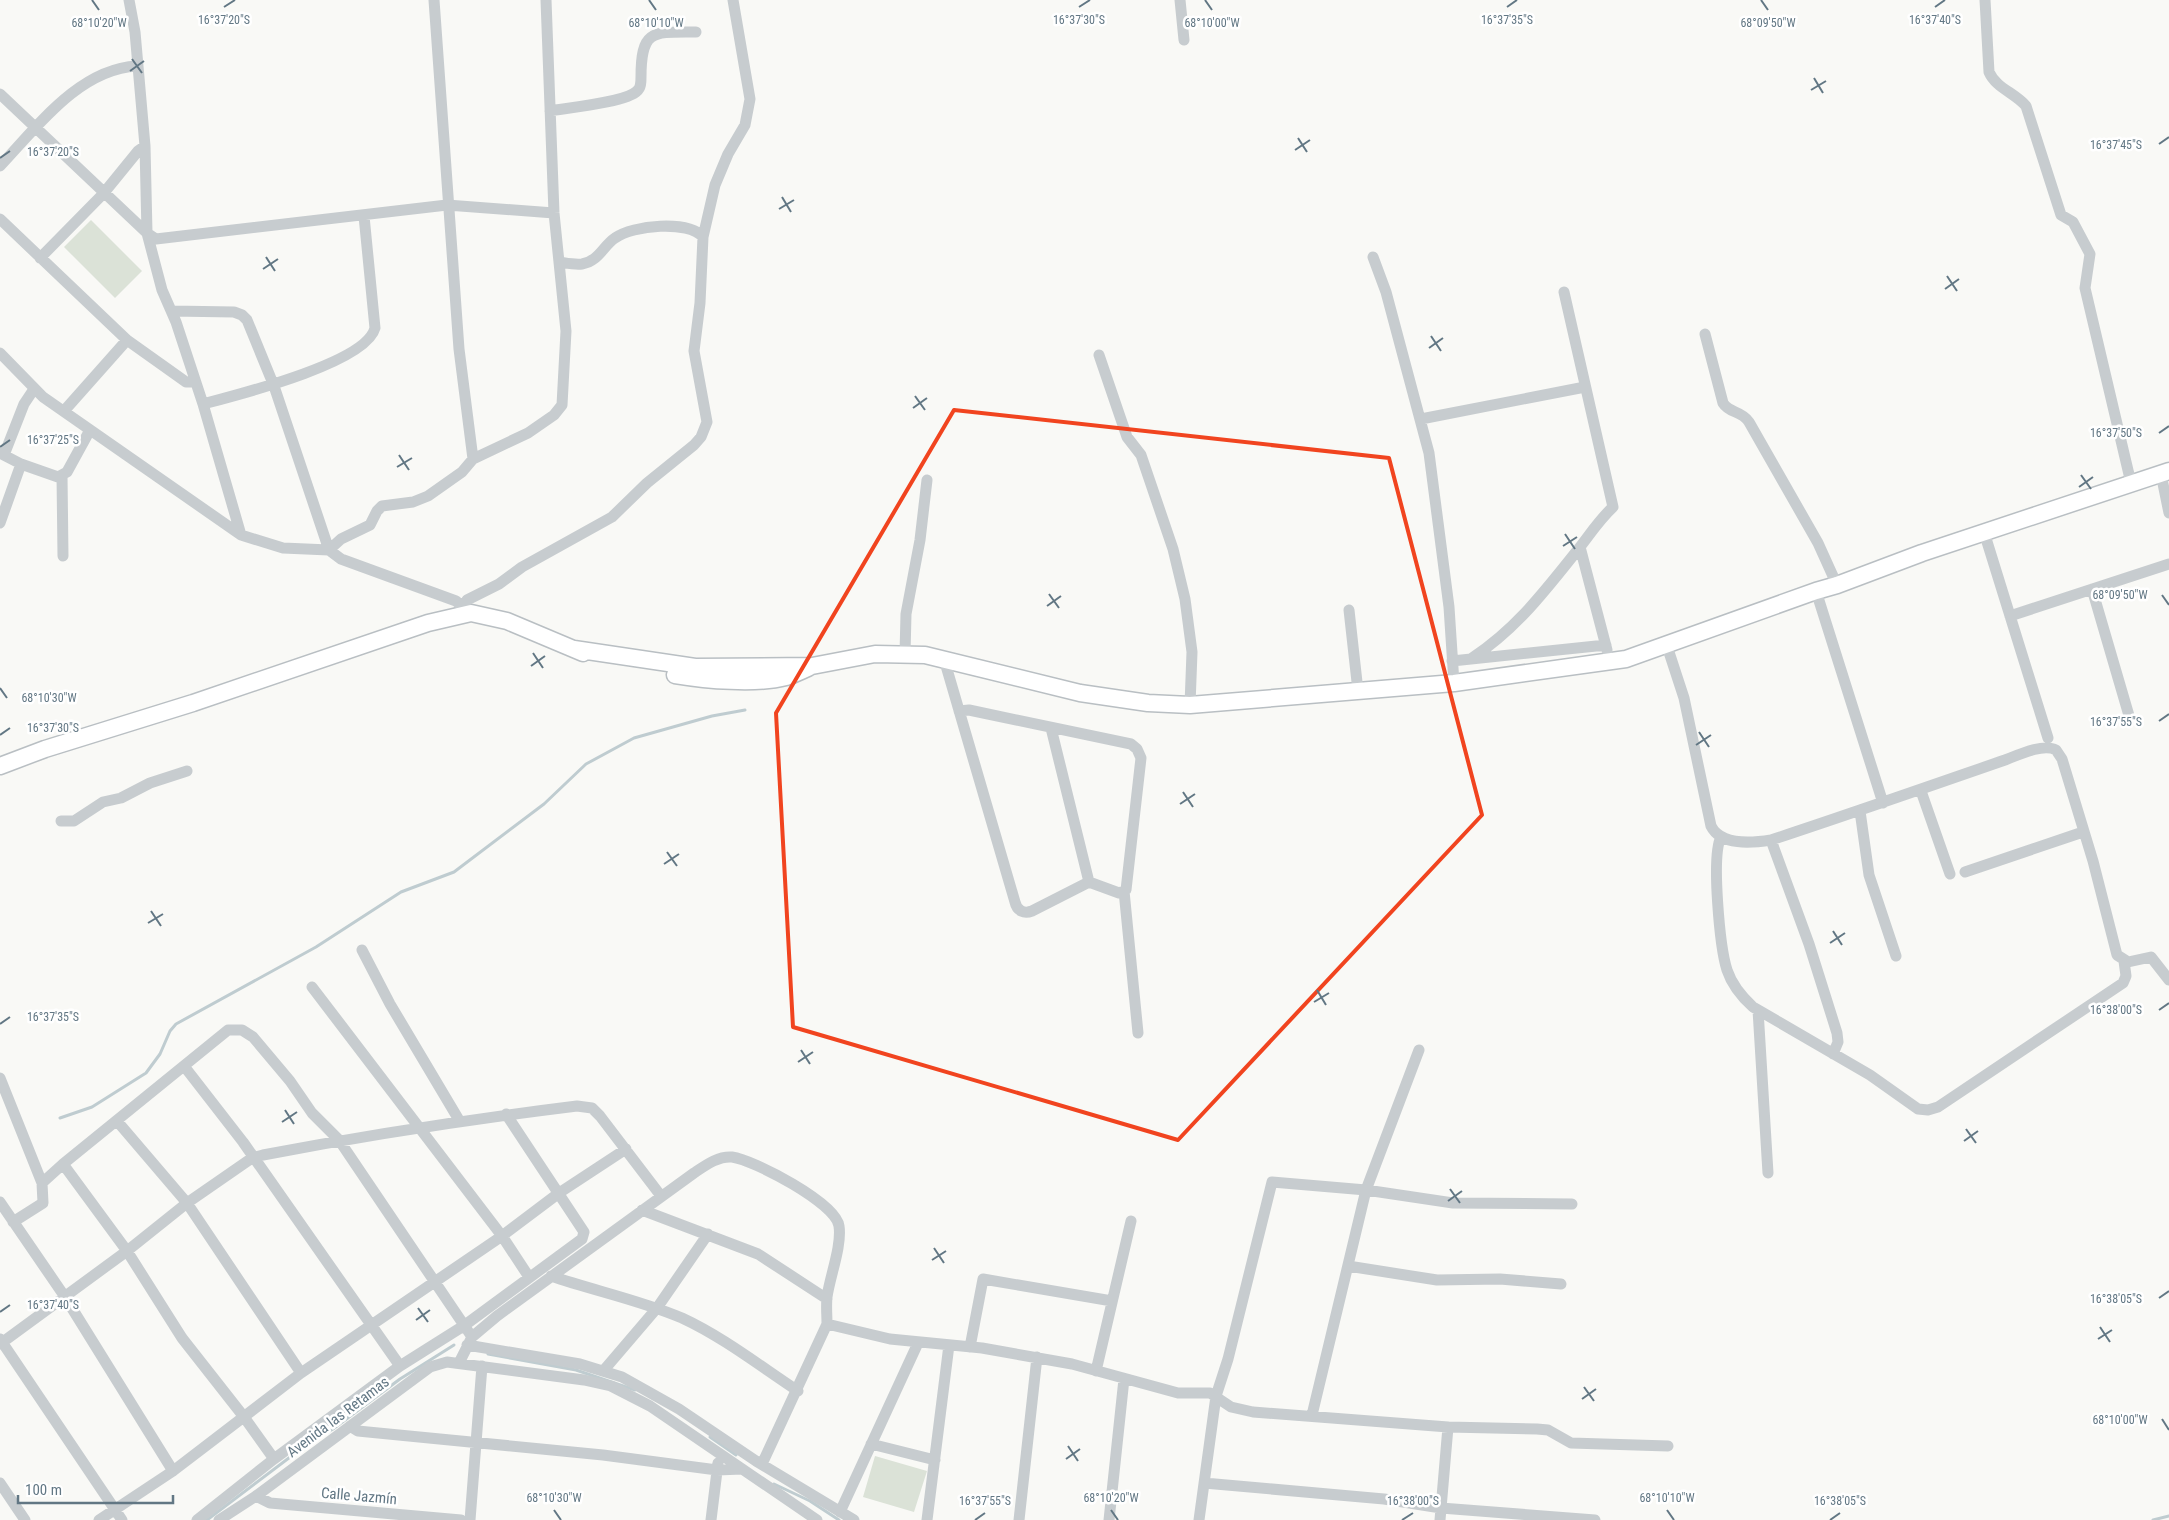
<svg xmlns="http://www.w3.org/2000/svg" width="2169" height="1520" font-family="'Roboto Condensed',sans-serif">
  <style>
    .pitch { fill: #dbe2d7 }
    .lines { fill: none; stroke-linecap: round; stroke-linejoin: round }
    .stream { stroke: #bfccd0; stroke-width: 3 }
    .secondary-casing { stroke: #b9bfc3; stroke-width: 19 }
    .street { stroke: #c7cccf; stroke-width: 11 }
    .secondary { stroke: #fff; stroke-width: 16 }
    .marked { fill: none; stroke: #f1441f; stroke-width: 4; stroke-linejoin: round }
    .ticks { fill: none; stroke: #627784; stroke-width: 2 }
    .labels { text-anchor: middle; stroke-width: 5; stroke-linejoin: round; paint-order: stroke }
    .street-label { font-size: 15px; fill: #627784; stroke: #fff }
    .ticks-label { font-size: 12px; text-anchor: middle; fill: #627784; stroke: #fff; stroke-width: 5; stroke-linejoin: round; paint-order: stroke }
  </style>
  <rect width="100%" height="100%" fill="#f9f9f6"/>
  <path class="pitch" d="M91,220L142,271L115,298L64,247Z
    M875,1456L927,1471L914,1512L863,1497Z"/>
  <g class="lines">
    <path class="stream" d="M60,1118L92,1107L146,1073L160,1054L170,1031L176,1024L316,947L401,892L454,872L544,804L586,764L634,738L712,716L745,710
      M488,1354L576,1370L635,1390
      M710,1437L736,1455
      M774,1484L810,1501L839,1520
      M207,1520L310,1442L333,1429L400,1379L454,1345
      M2153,1520L2169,1516"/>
    <defs>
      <path id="secondary" d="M574,649L695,667L812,666L875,654L925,655L1080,693L1148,703L1190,705L1454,683L1626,659L1816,591L1837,585L1922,553L2169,471
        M675,675C706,680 755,685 786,677C793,675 801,671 808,668
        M0,766L45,749L193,703L428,623L471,613L507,621L583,653"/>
    </defs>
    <use href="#secondary" class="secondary-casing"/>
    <path class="street" d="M129,0L135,32L145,146L147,233L156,239L447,205L554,213
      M434,0L459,349L473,459
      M1180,0L1184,40
      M1985,0L1989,72C1996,88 2015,93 2026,106L2061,215L2073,222L2090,254L2085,288L2131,483
      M0,94L147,233L162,290L176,322L203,404L241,535L283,548L329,550L341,559L456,601L463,607
      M550,111C567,108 627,102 637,91C641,88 641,82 641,77C641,29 653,32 696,32
      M0,166C37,127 79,69 137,66
      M0,219L127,340L186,382H195
      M1373,257L1386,292L1429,453L1449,607L1454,683
      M40,258L103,194L138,151L145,146
      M559,262C566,263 575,265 582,264C599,261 603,246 615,238C633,225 688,220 703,237
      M172,311L234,312L242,315L247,320L274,386L329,550L341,539L370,525L377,511L382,506L413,502L428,496L462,472L473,459L528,433L554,415L562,405L566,331L554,213L546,0
      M1705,334L1723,403C1730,414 1741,410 1749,422L1818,543L1837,585
      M0,353L43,397L241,535
      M1099,355L1127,437L1141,455L1173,549L1185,599L1192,652L1190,705
      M203,404C237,395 366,363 375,328L364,216
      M64,411L127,340
      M1421,419L1585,387
      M0,453L21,464L58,477L67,472L90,430
      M4,455L24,404L34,389
      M2161,474L2169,513
      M62,475L63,556
      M0,523L21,464
      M1984,532L2048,738
      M1580,547L1607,650
      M2092,589L2130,719
      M1816,591L1883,803
      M1349,610L1358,691
      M471,613L463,607L467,600L499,584L522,567L612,517L647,483L694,445L701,437L707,422L694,351L700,303L703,237L715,185L728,154L745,125L750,99L733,0
      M2010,616L2169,564
      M1667,646L1684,698L1711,826C1721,846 1752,843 1771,840C1850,814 1927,787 2005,760C2018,755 2043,743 2056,750L2062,759L2093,861L2117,955L2128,962L2151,957L2169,980
      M905,654L906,614L920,540L927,480
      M1472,658C1516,629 1544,592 1576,552C1589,536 1598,521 1613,507L1564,292
      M944,659L1015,902C1017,911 1024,914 1032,911L1089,882L1119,893L1126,890L1141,758L1137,749L1131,744L969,710L959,711
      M1452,661L1606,645
      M1051,728L1089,882
      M1921,791L1950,874
      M1860,811L1869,875L1896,956
      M61,821H74L103,802L121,798L150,783L187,771
      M1721,837C1711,856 1720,948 1727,970C1732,985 1742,997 1753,1007L1870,1075L1918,1109L1928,1110L1938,1107L2123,983L2126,976L2124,961
      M1771,840L1809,944L1837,1033L1838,1042L1833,1054
      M1965,872L2083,832
      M1124,891L1138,1033
      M362,950L390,1004L459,1120
      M312,987L502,1236L529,1277
      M1758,1010L1768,1173
      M184,1066L243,1142L400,1366
      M0,1078L42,1183
      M117,1121L187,1203L301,1373
      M63,1164L127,1251L182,1338L244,1417L274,1459
      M0,1202L65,1297L173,1471
      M642,1210L758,1254L827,1299
      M13,1222L43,1203L42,1183L63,1164L228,1030H242L253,1037L290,1081L312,1113L339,1140L472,1337
      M1348,1266L1437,1280L1500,1279L1561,1284
      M551,1276C595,1291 640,1300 682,1318C723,1337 760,1366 798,1391
      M827,1324L890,1339L982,1348L1072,1364L1178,1393H1210L1231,1407L1253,1412L1448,1427L1537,1429L1548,1430L1571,1443L1668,1446
      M0,1339L122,1520
      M0,1344L127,1251L187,1203L252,1158L263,1155C367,1135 472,1119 577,1106L592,1108L600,1116L661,1196
      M467,1345L580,1364L622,1377L679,1409L756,1461L854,1520
      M970,1347L983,1279L1112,1301
      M459,1363L472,1337L497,1316L694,1173C706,1165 718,1156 732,1157C754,1160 836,1203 839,1226C842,1246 830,1276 827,1297C826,1306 827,1315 827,1324L762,1464
      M604,1370L657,1308L708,1234
      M1096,1371L1131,1221
      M1312,1415L1366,1190L1419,1050
      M350,1426L358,1431L368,1432L603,1455L717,1470L742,1469
      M871,1444L935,1460
      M0,1483L25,1520
      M1204,1483L1384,1499L1441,1508L1595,1520
      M256,1496L270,1503L461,1520
      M840,1512L918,1343
      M99,1520L173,1471L301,1373L502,1236L559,1193L626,1149
      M197,1520L274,1459L400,1366L465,1325L582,1239L584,1232L506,1114
      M219,1520L256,1496L430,1367L447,1362L584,1380L611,1386L650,1406L817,1520
      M470,1520L482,1366
      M711,1520L718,1463
      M927,1520L949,1345
      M1019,1520L1037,1357
      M1109,1520L1124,1379
      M1199,1520L1216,1396L1228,1359L1272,1182L1366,1190L1453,1203L1572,1204
      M1440,1520L1448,1427"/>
    <use href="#secondary" class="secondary"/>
  </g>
  <path class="marked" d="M954,410L1389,458L1482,815L1178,1140L793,1027L776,713Z"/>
  <path class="ticks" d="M92,0L99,10M649,0L656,10M1205,0L1212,10M1761,0L1768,10M224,7L235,0M1079,7L1090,0M1507,7L1517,0M1935,7L1945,0M132,59L142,73M130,71L144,61M1814,78L1823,93M1811,90L1826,81M1298,138L1307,152M2159,144L2169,137M1295,150L1310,140M0,158L10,151M782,197L791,212M779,209L794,200M266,257L275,271M263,269L278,259M1947,276L1957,291M1945,289L1959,279M1431,336L1441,351M1429,348L1443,338M915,396L925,410M913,408L927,398M2159,433L2169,426M0,447L10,440M399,455L409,470M397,467L412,458M2081,475L2091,489M2079,487L2093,477M1565,534L1575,549M1563,546L1577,537M1049,594L1059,608M2162,595L2169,605M1047,606L1061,596M533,653L543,668M531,666L545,656M0,688L7,698M2159,721L2169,714M1699,732L1709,747M0,735L10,728M1696,745L1711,735M1183,792L1193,807M1180,804L1195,794M667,852L677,866M664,864L679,854M151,911L161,926M148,923L163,914M1833,931L1842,945M1830,943L1845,933M1317,990L1326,1005M1314,1002L1329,993M2159,1010L2169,1003M0,1024L10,1017M801,1050L810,1064M798,1062L813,1052M285,1110L294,1124M282,1122L297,1112M1966,1129L1976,1143M1964,1141L1978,1131M1450,1189L1460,1203M1448,1201L1462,1191M934,1248L944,1263M932,1260L946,1251M2159,1298L2169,1291M418,1308L428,1322M0,1312L10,1305M416,1320L430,1310M2100,1327L2110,1342M2098,1339L2112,1330M1584,1387L1594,1401M1582,1399L1596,1389M2162,1419L2169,1430M1068,1446L1078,1461M1066,1459L1080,1449M554,1510L561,1520M1111,1510L1118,1520M1667,1510L1674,1520M975,1520L985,1513M1402,1520L1413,1513M1830,1520L1840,1513"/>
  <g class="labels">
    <g class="street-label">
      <text transform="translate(338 1417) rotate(-37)" y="5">Avenida las Retamas</text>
      <text transform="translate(359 1496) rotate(5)" y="5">Calle Jazmín</text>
    </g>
  </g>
  <g class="ticks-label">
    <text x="224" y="24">16°37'20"S</text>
    <text x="1079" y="24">16°37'30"S</text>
    <text x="1507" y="24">16°37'35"S</text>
    <text x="1935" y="24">16°37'40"S</text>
    <text x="99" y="27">68°10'20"W</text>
    <text x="656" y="27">68°10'10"W</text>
    <text x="1212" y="27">68°10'00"W</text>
    <text x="1768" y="27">68°09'50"W</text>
    <text x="2116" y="149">16°37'45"S</text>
    <text x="53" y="156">16°37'20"S</text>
    <text x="2116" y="437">16°37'50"S</text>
    <text x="53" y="444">16°37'25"S</text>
    <text x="2120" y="599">68°09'50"W</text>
    <text x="49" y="702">68°10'30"W</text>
    <text x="2116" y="726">16°37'55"S</text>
    <text x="53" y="732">16°37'30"S</text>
    <text x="2116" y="1014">16°38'00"S</text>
    <text x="53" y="1021">16°37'35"S</text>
    <text x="2116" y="1303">16°38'05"S</text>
    <text x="53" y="1309">16°37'40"S</text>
    <text x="2120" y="1424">68°10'00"W</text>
    <text x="554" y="1502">68°10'30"W</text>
    <text x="1111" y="1502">68°10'20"W</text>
    <text x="1667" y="1502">68°10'10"W</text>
    <text x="985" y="1505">16°37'55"S</text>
    <text x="1413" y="1505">16°38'00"S</text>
    <text x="1840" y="1505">16°38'05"S</text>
  </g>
  <path d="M18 1495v8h155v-8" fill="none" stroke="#627784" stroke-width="2.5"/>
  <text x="25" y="1495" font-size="15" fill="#627784" stroke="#ffffff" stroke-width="4" paint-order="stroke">100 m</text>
</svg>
